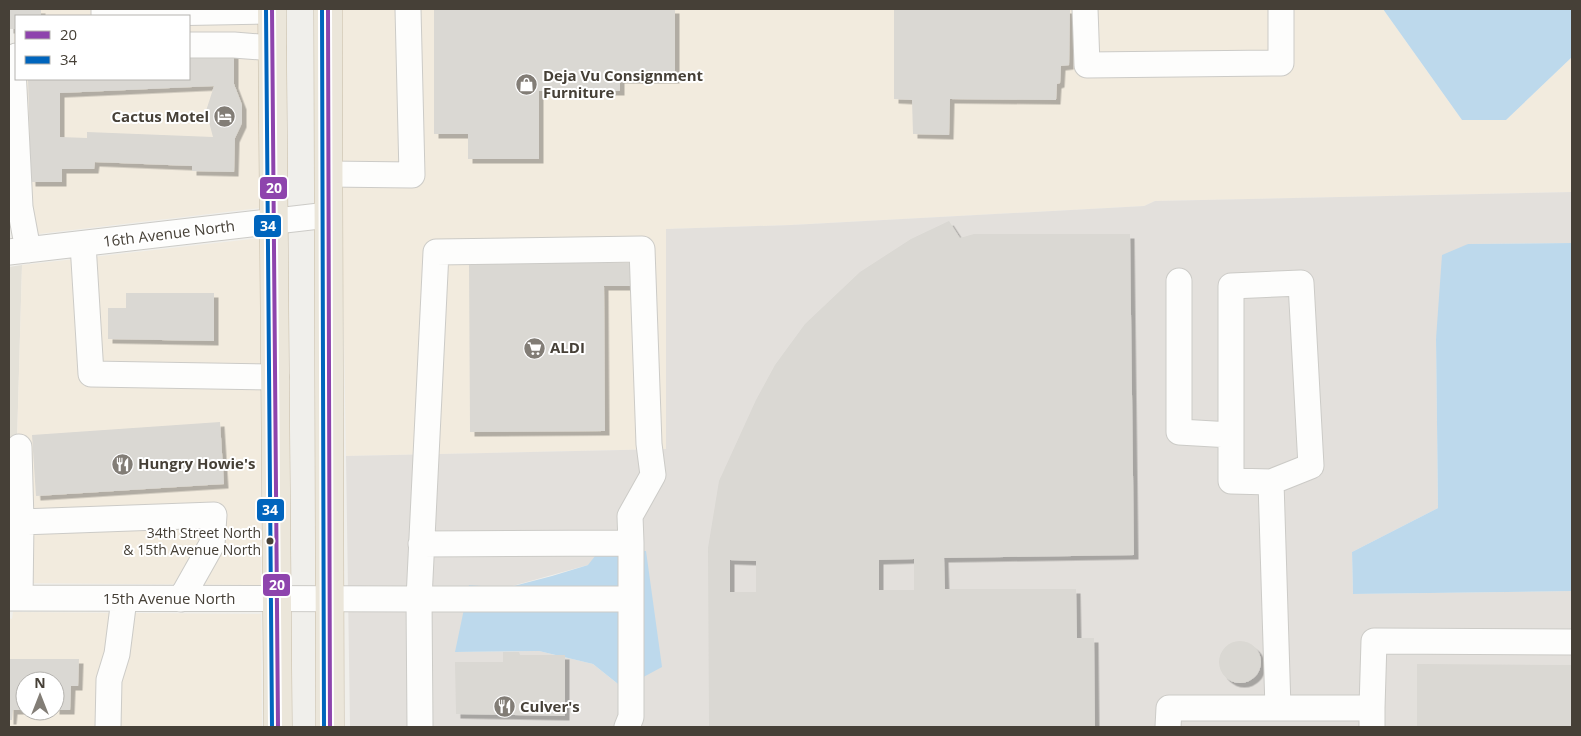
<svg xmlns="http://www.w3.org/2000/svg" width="1581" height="736" font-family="'Open Sans',sans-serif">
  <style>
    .residential { fill: #e4e1d8 }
    .commercial { fill: #f2ebde; fill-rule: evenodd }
    .industrial { fill: #e3e0dc; fill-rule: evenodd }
    .water { fill: #bdd9ec }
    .building { fill: #dad8d3; fill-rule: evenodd; filter: url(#shadow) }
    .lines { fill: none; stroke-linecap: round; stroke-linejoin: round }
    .minor-casing { stroke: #cccbc7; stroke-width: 27 }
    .highway-casing { stroke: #c7bca7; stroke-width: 29 }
    .minor { stroke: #fdfdfc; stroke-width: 25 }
    .highway { stroke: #ebe6da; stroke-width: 28 }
    .bus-1-casing { stroke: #fff; stroke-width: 8 }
    .bus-2-casing { stroke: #fff; stroke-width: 8 }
    .bus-1 { stroke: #8e44ad; stroke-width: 4 }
    .bus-2 { stroke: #0065bd; stroke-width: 4 }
    .bus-dot { fill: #464037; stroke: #fff; stroke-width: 2 }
    .labels { text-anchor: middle; stroke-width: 4; stroke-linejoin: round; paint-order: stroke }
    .bus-label { font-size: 14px; fill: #464037; stroke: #fff; text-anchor: end }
    .poi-label { font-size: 15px; font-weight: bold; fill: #464037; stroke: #fff; text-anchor: start }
    .street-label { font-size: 15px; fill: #464037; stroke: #fff }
    .line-badge { stroke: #fff; stroke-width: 2 }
    .badge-label { font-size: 14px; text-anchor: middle; font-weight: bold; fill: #fff }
  </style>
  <defs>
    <filter id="shadow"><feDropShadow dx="4.5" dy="4.5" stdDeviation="0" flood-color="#0004"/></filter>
  </defs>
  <rect width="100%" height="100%" fill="#f0efeb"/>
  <path class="residential" d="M22,265L13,583H9V267Z"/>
  <path class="commercial" d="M13,9H259L260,208L21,236ZM16,16H189V79H16Z
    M341,9H1383L1462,120H1506L1572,57V192L1155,201L1144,206L791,225L666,229V449L346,456L341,159Z
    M260,238L261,585L13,583L22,265Z
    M13,612L261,614L262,727H9V618L12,619ZM25,681H55V711H25Z"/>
  <path class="industrial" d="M1572,192V243L1468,244L1436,339L1438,508L1352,552L1353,594L1572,591V727H350L346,456L666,449V229L791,225L1144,206L1155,201ZM588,565L623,688L593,664L539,651L456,652L505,588Z"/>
  <path class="water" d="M1383,9H1572V57L1506,120H1462Z
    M1572,243V591L1353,594L1352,552L1438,508L1436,339L1442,255L1468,244Z
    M599,551H646L662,667L623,688L593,664L539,651L455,652L469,585L506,588L552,576L588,565Z"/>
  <path class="building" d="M9,9H41V16H16V29H9Z
    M434,9H675V79H620V91H539V159H468V134H434Z
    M894,9H1070L1069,65L1061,66L1060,83L1057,84L1056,100L950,99L949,135L913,134L912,100L894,99Z
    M234,51V84L242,105V123L235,138L234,172L192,171V166L95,162L94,169H62V182H31L28,79H189V57ZM214,86L206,111L213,137L87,132V138L60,137V93Z
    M949,221L960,238L974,234H1130L1134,555L944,558L945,589H1076L1077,638H1094L1095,727H709L708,548L719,481L756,400L775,365L805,324L860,272L911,239ZM914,559V590H879V560ZM730,560L756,561V592H730Z
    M469,263H630L631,286H604L605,431L470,432Z
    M126,293H214V341L108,339V308H126Z
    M220,422L224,484L36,496L32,435Z
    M1219 662a21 21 0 1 1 42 0a21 21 0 1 1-42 0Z
    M503,652H519L520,655H565V716L456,714L455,662H503Z
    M9,659H79L78,686H71L70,710H55V681H25V710H13L12,720H9Z
    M1417,664L1572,665V727H1417Z"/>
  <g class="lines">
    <defs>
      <path id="minor" d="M104,9V14L272,11
        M1085,9L1087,65L1281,63V9
        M189,45H234L273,48
        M16,56L13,69L20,207L28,250
        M328,174L412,175L408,9
        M83,244L91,374L276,377
        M9,252L328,215
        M1179,281V432L1231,435
        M19,447L21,522L20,598
        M1271,482L1231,481V286L1301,283L1311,466L1271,482L1278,708
        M21,522L214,515L212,544L181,599
        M421,544L631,543L630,516L653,475L649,444L642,249L436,252L419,599H631
        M9,598L419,599L420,727
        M1372,708L1374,641L1572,642
        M108,727L109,680L117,654L124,599
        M627,727L631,717V543
        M1168,727L1169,708H1372V727"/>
      <path id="highway" d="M272,9L278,727
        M328,9L330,727"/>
    </defs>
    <use href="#minor" class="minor-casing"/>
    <use href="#highway" class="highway-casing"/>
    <use href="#minor" class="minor"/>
    <use href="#highway" class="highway"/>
    <defs>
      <path id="bus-1" d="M272,9L278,727
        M328,9L330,727"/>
      <path id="bus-2" d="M266,9L272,727
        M322,9L324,727"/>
    </defs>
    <use href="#bus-1" class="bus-1-casing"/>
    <use href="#bus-2" class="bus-2-casing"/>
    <use href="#bus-1" class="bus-1"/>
    <use href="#bus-2" class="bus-2"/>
  </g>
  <defs>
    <symbol id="shop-disc" viewBox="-11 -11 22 22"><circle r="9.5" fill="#827d76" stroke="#fff"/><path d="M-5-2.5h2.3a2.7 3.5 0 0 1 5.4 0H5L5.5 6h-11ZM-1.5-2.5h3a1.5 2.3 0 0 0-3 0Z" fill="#fff"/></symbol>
    <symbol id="hotel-disc" viewBox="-11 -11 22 22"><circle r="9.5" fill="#827d76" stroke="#fff"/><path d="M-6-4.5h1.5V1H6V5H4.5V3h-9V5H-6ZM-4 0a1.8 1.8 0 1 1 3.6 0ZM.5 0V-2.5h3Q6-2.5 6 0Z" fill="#fff"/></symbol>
    <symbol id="supermarket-disc" viewBox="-11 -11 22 22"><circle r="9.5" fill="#827d76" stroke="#fff"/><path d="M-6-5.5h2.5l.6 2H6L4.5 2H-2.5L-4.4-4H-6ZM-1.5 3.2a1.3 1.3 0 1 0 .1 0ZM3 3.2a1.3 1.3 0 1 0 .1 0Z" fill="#fff"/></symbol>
    <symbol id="restaurant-disc" viewBox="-11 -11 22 22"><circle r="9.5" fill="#827d76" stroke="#fff"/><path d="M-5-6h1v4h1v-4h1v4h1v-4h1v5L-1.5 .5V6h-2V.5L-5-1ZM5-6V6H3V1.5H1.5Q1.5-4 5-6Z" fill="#fff"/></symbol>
  </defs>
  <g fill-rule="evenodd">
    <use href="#shop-disc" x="514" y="72" width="25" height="25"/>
    <use href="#hotel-disc" x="212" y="104" width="25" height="25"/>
    <use href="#supermarket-disc" x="522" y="336" width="25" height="25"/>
    <use href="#restaurant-disc" x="110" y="452" width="25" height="25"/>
    <use href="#restaurant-disc" x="492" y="694" width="25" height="25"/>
  </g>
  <circle class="bus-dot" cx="270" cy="541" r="4.5"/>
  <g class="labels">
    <g class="bus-label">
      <text x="261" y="538">34th Street North<tspan x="261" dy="17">&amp; 15th Avenue North</tspan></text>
    </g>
    <g class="poi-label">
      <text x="543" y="81">Deja Vu Consignment<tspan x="543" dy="17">Furniture</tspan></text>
      <text x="209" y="122" text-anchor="end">Cactus Motel</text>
      <text x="550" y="353">ALDI</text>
      <text x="138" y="469">Hungry Howie's</text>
      <text x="520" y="712">Culver's</text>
    </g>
    <g class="street-label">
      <text transform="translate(169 234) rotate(-7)" y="5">16th Avenue North</text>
      <text x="169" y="604">15th Avenue North</text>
    </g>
  </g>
  <g class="line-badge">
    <rect x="259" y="176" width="29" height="24" rx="5" fill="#8e44ad"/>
    <rect x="253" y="214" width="29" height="24" rx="5" fill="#0065bd"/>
    <rect x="256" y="498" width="29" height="24" rx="5" fill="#0065bd"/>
    <rect x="262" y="573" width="29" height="24" rx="5" fill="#8e44ad"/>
  </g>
  <g class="badge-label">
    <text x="274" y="193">20</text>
    <text x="268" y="231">34</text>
    <text x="270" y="515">34</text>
    <text x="277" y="590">20</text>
  </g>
  <rect width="1581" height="736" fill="none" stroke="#464037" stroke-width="20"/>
  <rect x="15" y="15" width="175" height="65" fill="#ffffff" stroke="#b5b3af"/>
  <rect x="25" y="31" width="25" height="8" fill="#8e44ad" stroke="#b5b3af"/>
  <text x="60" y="40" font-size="15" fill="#464037">20</text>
  <rect x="25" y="56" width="25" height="8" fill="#0065bd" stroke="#b5b3af"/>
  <text x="60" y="65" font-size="15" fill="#464037">34</text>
  <g transform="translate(40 696)"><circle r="24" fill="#ffffff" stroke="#b5b3af"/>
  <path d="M0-4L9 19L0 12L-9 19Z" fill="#827d76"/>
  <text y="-8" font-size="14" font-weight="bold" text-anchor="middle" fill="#464037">N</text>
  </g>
</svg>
